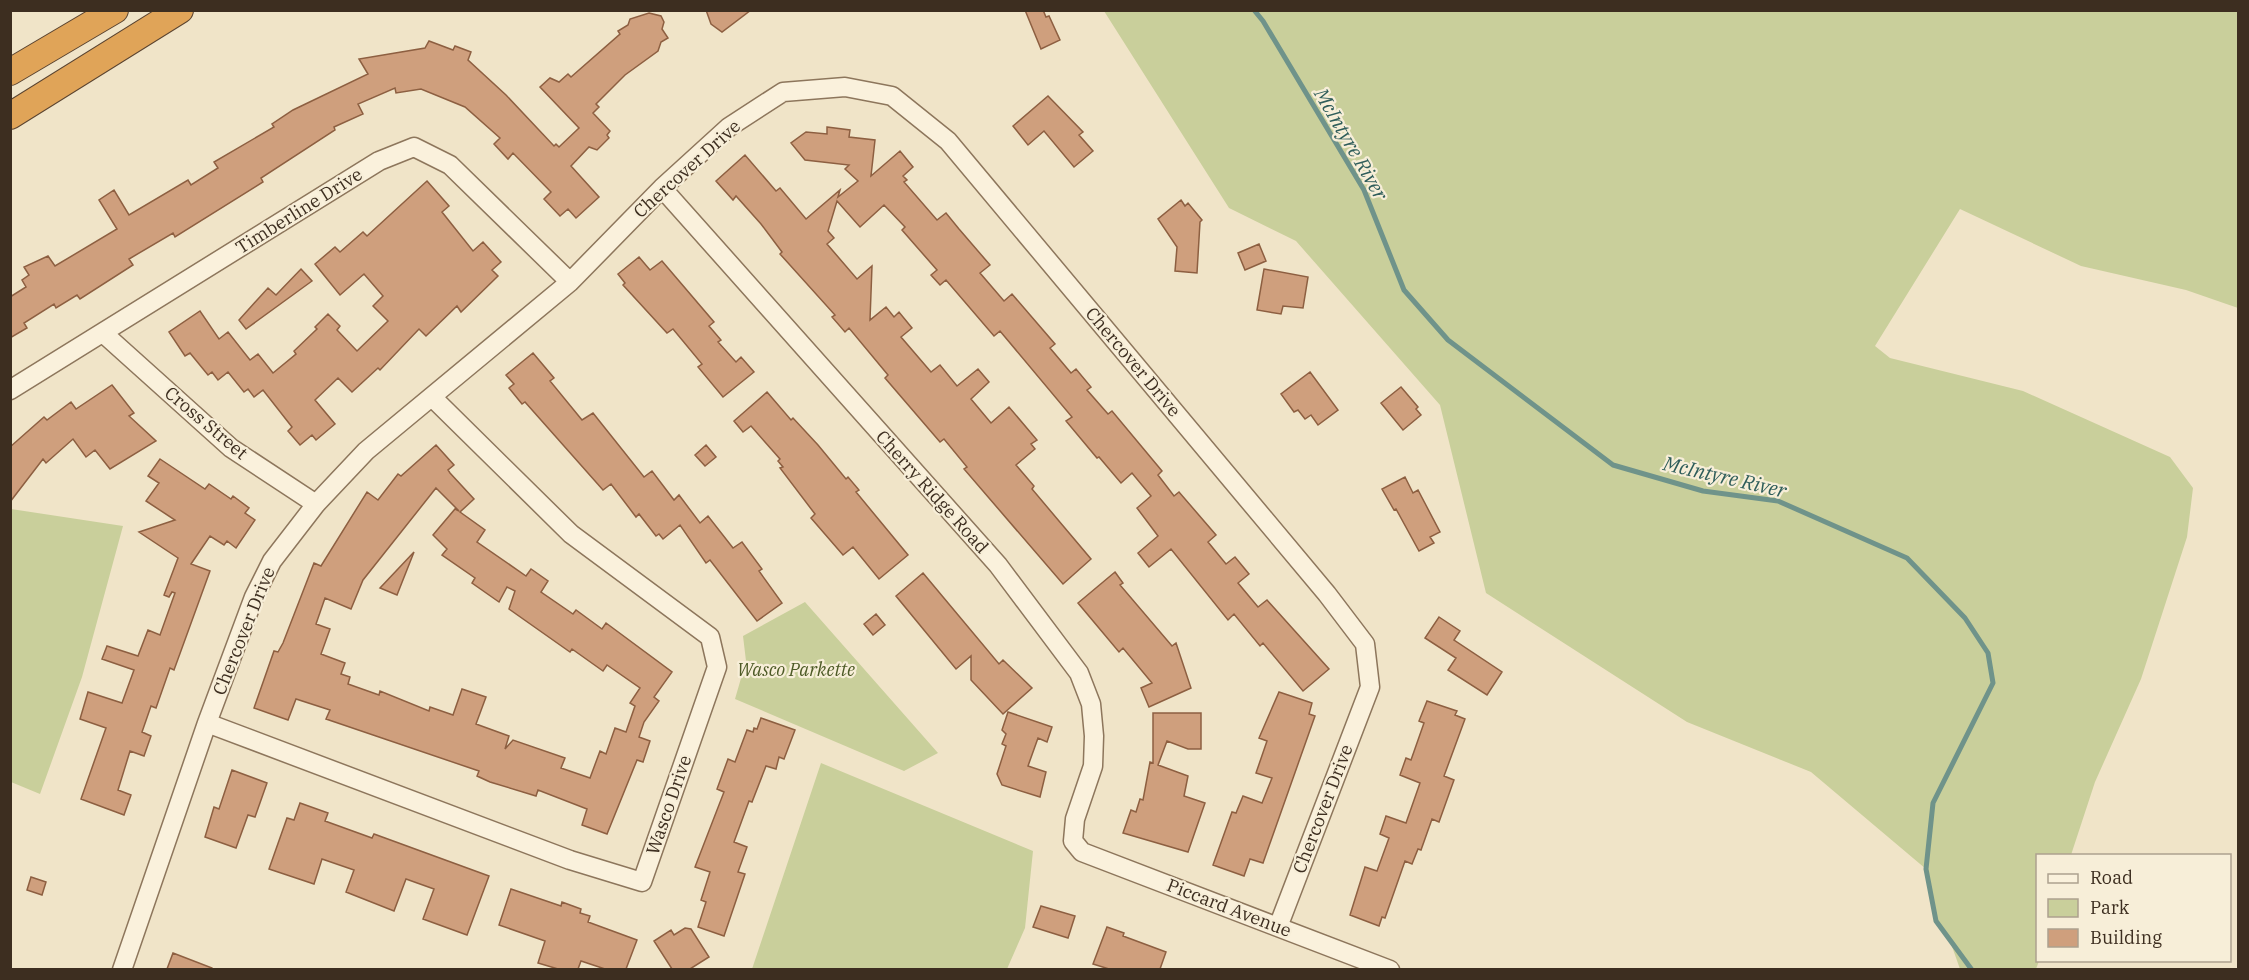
<svg xmlns="http://www.w3.org/2000/svg" width="2249" height="980" font-family="'IBM Plex Serif',serif">
  <style>
    .green { fill: #c9cf9b }
    .lines { fill: none; stroke-linecap: round; stroke-linejoin: round }
    .stream { stroke: #6f938a; stroke-width: 5 }
    .building { fill: #cf9f7d; stroke: #8d5f41; stroke-width: 1.5; fill-rule: evenodd }
    .minor-casing { stroke: #8d765c; stroke-width: 21 }
    .highway-casing { stroke: #5b4430; stroke-width: 28 }
    .minor { stroke: #faf1dc; stroke-width: 18 }
    .highway { stroke: #e0a458; stroke-width: 26 }
    .labels { text-anchor: middle; stroke-width: 4.5; stroke-linejoin: round; paint-order: stroke }
    .street-label { font-size: 18px; fill: #3d2e20; stroke: #f7eed8 }
    .park-label { font-size: 18px; font-style: italic; fill: #4d5a26; stroke: #f7eed8 }
    .water-label { font-size: 20px; font-style: italic; fill: #2f5d5a; stroke: #f7eed8 }
  </style>
  <rect width="100%" height="100%" fill="#f0e4c8"/>
  <path class="green" d="M1104,11H2238V308L2186,290L2081,266L1960,209L1875,346L1890,358L2023,391L2170,457L2193,488L2187,537L2141,679L2095,782L2071,855L2038,856L2039,961L2036,969H1960L1949,938L1936,921L1926,869L1811,772L1687,722L1486,593L1440,405L1296,241L1229,208Z
    M11,509L123,526L82,677L40,794L11,782Z
    M805,602L938,753L904,771L735,699L746,661L743,636Z
    M821,763L1033,851L1025,928L1007,969H752Z"/>
  <g class="lines">
    <path class="stream" d="M1254,10L1263,21L1364,190L1404,290L1448,340L1613,465L1703,491L1778,501L1907,558L1965,618L1988,653L1993,683L1933,803L1926,869L1936,921L1972,970"/>
  </g>
  <path class="building" d="M706,10H751L722,32L711,24Z
    M1025,10H1043L1046,17L1049,16L1060,40L1041,49Z
    M649,13L661,16L664,22L662,29L668,38L661,42L658,51L625,75L596,104L599,107L593,113L610,131L607,135L609,138L597,150L589,147L571,166L599,197L576,218L568,209L560,216L544,199L551,192L513,153L508,159L494,144L500,138L465,107L421,89L396,93L395,88L358,104L363,114L334,127L335,130L261,178L263,182L175,237L173,233L129,259L133,265L80,299L77,295L56,308L54,304L24,323L27,328L10,338V297L26,287L22,280L29,275L24,267L48,256L55,266L117,229L99,200L114,190L129,215L188,180L191,185L218,168L214,162L274,127L272,124L293,110L368,74L359,59L425,48L429,41L453,50L455,46L471,52L468,60L506,95L554,146L556,144L559,147L579,128L540,87L550,78L559,82L568,74L571,77L620,34L618,31L628,25L630,19Z
    M1048,96L1083,132L1079,135L1093,151L1074,167L1044,131L1028,145L1013,126Z
    M827,127L850,130L849,137L875,140L871,176L900,151L913,167L903,176L907,180L904,182L937,220L946,213L959,229L990,265L980,273L1004,301L1012,294L1055,344L1050,348L1071,373L1076,369L1091,387L1087,390L1108,414L1112,411L1162,471L1158,475L1174,496L1179,492L1216,535L1208,542L1226,564L1235,557L1249,574L1238,583L1258,607L1267,600L1329,669L1303,691L1263,643L1260,646L1234,614L1228,620L1171,549L1149,567L1138,553L1158,536L1137,508L1151,496L1132,473L1121,483L1099,457L1097,458L1066,421L1072,417L1000,331L994,336L946,280L940,285L931,275L937,270L902,230L905,227L884,205L860,227L837,201L828,231L834,238L827,244L857,279L872,266L870,320L886,307L894,317L899,312L912,328L901,337L931,372L940,365L957,386L978,369L989,382L971,399L991,423L1009,407L1037,440L1031,444L1035,449L1016,465L1034,486L1032,489L1091,559L1063,584L964,469L967,467L944,439L940,442L885,378L888,375L849,328L845,332L832,317L835,315L780,254L782,252L761,224L736,196L733,200L716,181L745,155L776,191L780,188L806,219L840,190L838,197L858,181L845,169L849,165L805,160L791,143L806,132L827,134Z
    M427,181L449,206L442,212L473,251L483,242L501,262L492,270L498,276L461,312L457,306L426,336L419,329L380,370L378,368L352,392L338,378L315,400L335,424L316,440L312,435L300,445L288,431L292,427L263,390L254,397L248,389L244,392L228,372L218,380L212,372L208,375L190,353L185,356L169,332L200,311L219,339L228,332L250,360L258,354L273,373L296,354L294,351L317,329L315,327L328,314L340,326L337,330L357,351L388,321L373,306L383,296L364,274L340,295L315,264L335,247L340,252L363,232L367,236Z
    M1181,200L1185,206L1188,203L1202,220L1200,222L1197,273L1175,271L1177,247L1158,219Z
    M1259,244L1266,261L1245,270L1238,253Z
    M639,257L650,270L662,261L714,322L709,326L721,340L718,342L736,362L741,357L754,372L723,397L698,367L702,364L673,329L667,333L623,285L625,283L618,274Z
    M301,269L312,281L246,329L239,320L268,288L276,295Z
    M1264,269L1308,277L1303,308L1283,306L1281,314L1257,310Z
    M533,353L554,378L550,381L582,420L593,413L644,477L652,471L674,500L679,495L700,523L708,516L733,548L742,542L762,569L759,571L782,603L757,621L710,560L706,563L680,525L663,539L659,534L656,536L639,514L636,517L611,484L603,490L525,402L522,404L509,388L514,384L506,375Z
    M1310,372L1338,410L1318,425L1311,415L1305,419L1298,410L1294,412L1281,394Z
    M112,385L134,413L129,416L156,441L110,469L95,450L86,457L73,439L46,463L43,459L10,502V447L44,417L47,420L71,402L76,409Z
    M1401,387L1418,407L1416,409L1421,415L1403,430L1381,403Z
    M767,392L791,420L793,418L818,445L846,479L848,477L859,490L856,492L908,555L879,579L853,547L843,555L811,518L815,514L780,468L783,467L778,461L780,459L751,426L743,432L734,421Z
    M436,445L454,465L448,470L450,473L474,499L460,512L485,530L477,542L526,576L531,569L548,581L541,592L573,614L576,610L602,629L606,623L672,672L654,697L659,701L644,722L639,737L650,741L643,762L637,760L607,834L582,825L587,809L538,790L536,796L490,782L477,776L479,771L326,719L330,710L296,699L288,720L254,708L274,651L278,652L283,643L314,563L321,566L367,492L378,500L398,474L401,476ZM436,488L459,511L455,509L433,535L447,549L442,555L475,578L472,583L499,602L507,587L515,591L509,609L570,652L572,649L603,671L607,665L640,688L630,703L635,706L626,732L615,728L606,754L600,751L590,778L561,768L565,758L513,740L505,749L509,736L476,724L486,697L462,689L453,715L430,707L429,711L380,691L379,695L348,684L350,677L341,674L345,663L321,654L330,629L316,624L325,598L351,609L363,580Z
    M706,445L716,457L705,466L695,455Z
    M160,459L205,489L209,484L231,499L233,496L249,508L245,513L255,520L236,548L227,541L224,545L210,536L191,564L210,571L174,670L170,668L156,708L151,706L142,732L151,736L144,756L130,751L118,790L131,795L124,815L81,799L106,728L80,719L88,692L122,703L134,670L102,659L107,646L138,656L148,630L160,635L175,593L172,592L169,597L164,595L178,558L139,532L175,520L146,501L159,483L148,476Z
    M1405,477L1413,493L1418,490L1440,532L1430,537L1434,543L1419,551L1396,509L1394,510L1382,489Z
    M414,552L397,595L380,588Z
    M1115,572L1123,583L1120,585L1172,646L1176,643L1191,688L1149,707L1141,688L1152,683L1123,648L1119,652L1078,603Z
    M923,573L999,664L1003,660L1032,688L1003,714L971,680V656L956,669L896,596Z
    M876,614L885,625L873,635L864,624Z
    M1439,617L1460,631L1454,640L1502,672L1487,695L1448,670L1456,658L1425,638Z
    M1279,692L1312,703L1309,714L1315,716L1263,863L1250,859L1244,876L1213,865L1232,812L1236,813L1243,796L1262,803L1272,778L1256,773L1267,741L1259,738Z
    M1427,701L1457,711L1455,715L1465,719L1444,776L1454,780L1439,822L1432,819L1421,850L1418,849L1412,864L1405,861L1385,918L1382,917L1379,926L1350,915L1365,867L1377,871L1389,838L1380,834L1386,816L1406,823L1420,783L1400,775L1406,758L1411,760L1424,723L1419,721Z
    M1008,712L1052,727L1047,742L1038,738L1028,766L1046,772L1040,797L1002,785L997,774L1006,746L1002,744L1006,734L1002,730Z
    M1153,713H1201V749H1188L1167,741L1158,765L1188,776L1184,796L1205,803L1188,852L1123,833L1131,810L1136,812L1140,799L1143,800L1150,762L1153,763Z
    M761,718L795,730L784,759L779,757L776,769L766,766L752,802L749,801L734,842L747,847L738,872L745,874L724,936L698,927L706,902L701,900L710,872L695,867L724,792L717,789L728,759L735,762L747,730L753,732L754,728L757,729Z
    M232,770L267,783L255,817L248,815L236,848L205,837L214,807L219,809Z
    M300,803L328,813L325,821L372,838L374,834L489,876L467,935L423,919L434,889L406,879L394,911L346,892L354,870L322,859L314,884L269,869L287,818L294,820Z
    M31,877L46,882L42,895L27,890Z
    M511,889L561,906L562,902L581,909L580,913L590,916L588,922L637,940L626,969H605L581,961L578,969H558L538,963L545,941L499,925Z
    M1041,906L1075,916L1068,938L1033,927Z
    M1107,927L1124,933L1123,936L1166,952L1160,969H1109L1093,964Z
    M685,928L691,929L709,957L690,969H672L654,941L671,930L674,935Z
    M173,953L212,968V969H167Z"/>
  <g class="lines">
    <defs>
      <path id="minor" d="M662,188L998,565L1079,673L1091,704L1094,736L1093,766L1075,819L1073,841L1082,852L1390,970
        M103,333L231,448L316,504
        M10,390L379,161L414,147L450,165L570,282
        M207,723L570,860L642,882L717,667L710,637L571,534L432,397
        M122,970L207,723L254,597L272,561L316,504L366,451L570,282L662,188L729,127L783,92L845,87L892,96L948,141L1327,594L1365,644L1370,687L1278,927"/>
      <path id="highway" d="M10,72L115,10
        M10,116L180,10"/>
    </defs>
    <use href="#minor" class="minor-casing"/>
    <use href="#highway" class="highway-casing"/>
    <use href="#minor" class="minor"/>
    <use href="#highway" class="highway"/>
  </g>
  <g class="labels">
    <g class="street-label">
      <text transform="translate(687 169) rotate(-42)" y="6">Chercover Drive</text>
      <text transform="translate(299 211) rotate(-32)" y="6">Timberline Drive</text>
      <text transform="translate(1133 362) rotate(50)" y="6">Chercover Drive</text>
      <text transform="translate(206 423) rotate(40)" y="6">Cross Street</text>
      <text transform="translate(932 492) rotate(48)" y="6">Cherry Ridge Road</text>
      <text transform="translate(244 631) rotate(-68)" y="6">Chercover Drive</text>
      <text transform="translate(669 805) rotate(-71)" y="6">Wasco Drive</text>
      <text transform="translate(1323 809) rotate(-69)" y="6">Chercover Drive</text>
      <text transform="translate(1229 908) rotate(21)" y="6">Piccard Avenue</text>
    </g>
    <g class="park-label">
      <text x="796" y="676">Wasco Parkette</text>
    </g>
    <g class="water-label">
      <text transform="translate(1351 144) rotate(60)" y="7">McIntyre River</text>
      <text transform="translate(1725 477) rotate(13)" y="7">McIntyre River</text>
    </g>
  </g>
  <rect width="2249" height="980" fill="none" stroke="#3d2e20" stroke-width="24"/>
  <rect x="2036" y="854" width="195" height="108" fill="#f7eed8" stroke="#ada18e" stroke-width="1.5"/>
  <rect x="2048" y="874" width="30" height="9" fill="#faf1dc" stroke="#ada18e" stroke-width="1.5"/>
  <text x="2090" y="884" font-size="18" fill="#3d2e20">Road</text>
  <rect x="2048" y="899" width="30" height="18" fill="#c9cf9b" stroke="#ada18e" stroke-width="1.5"/>
  <text x="2090" y="914" font-size="18" fill="#3d2e20">Park</text>
  <rect x="2048" y="929" width="30" height="18" fill="#cf9f7d" stroke="#ada18e" stroke-width="1.5"/>
  <text x="2090" y="944" font-size="18" fill="#3d2e20">Building</text>
</svg>
